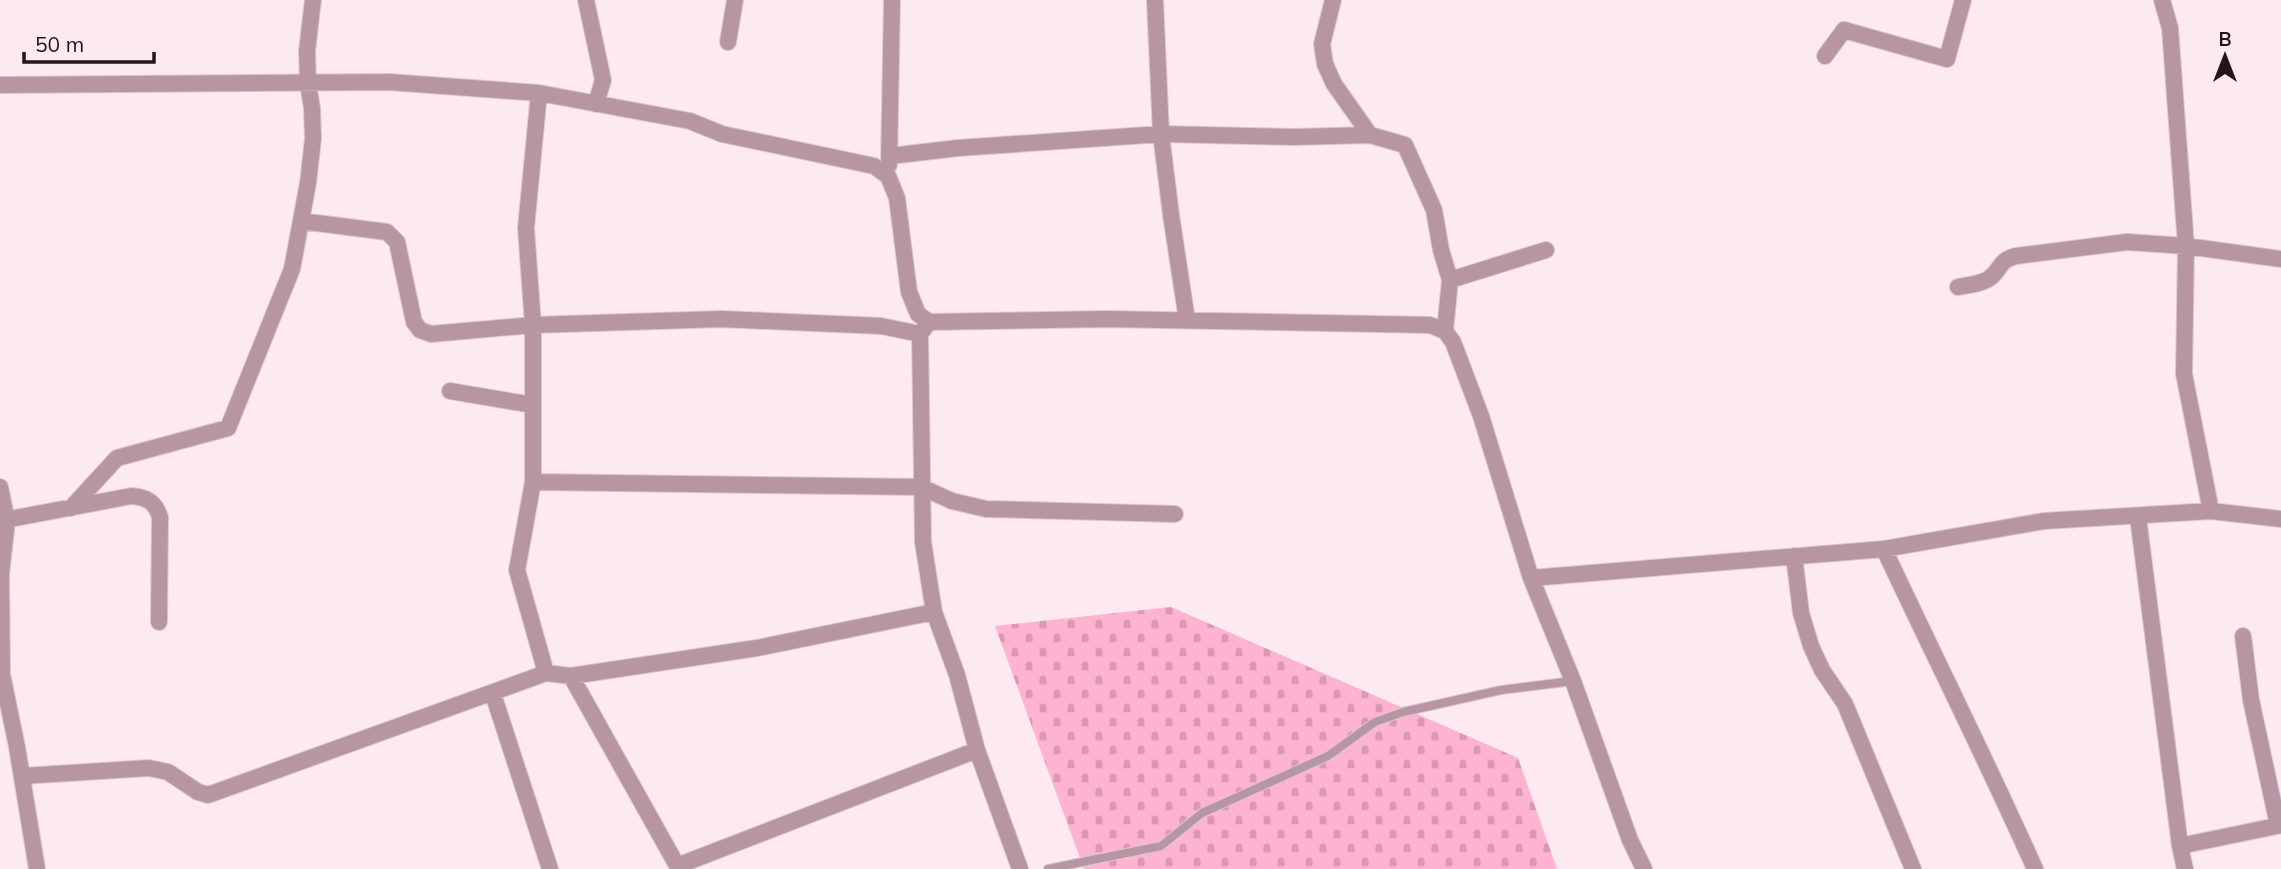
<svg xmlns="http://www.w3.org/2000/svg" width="2281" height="869" font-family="Mulish,sans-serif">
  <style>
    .cemetery { fill: url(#cemetery-stones) }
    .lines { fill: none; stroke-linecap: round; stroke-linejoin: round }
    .service-casing { stroke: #dac7ce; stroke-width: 10 }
    .minor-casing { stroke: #dac7ce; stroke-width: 18 }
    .service { stroke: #b895a2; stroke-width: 8 }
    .minor { stroke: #b895a2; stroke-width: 16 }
  </style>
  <defs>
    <pattern id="cemetery-stones" width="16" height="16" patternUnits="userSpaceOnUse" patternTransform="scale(1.75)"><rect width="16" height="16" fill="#feb3d0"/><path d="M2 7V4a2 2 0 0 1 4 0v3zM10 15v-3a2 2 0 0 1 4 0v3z" fill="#d999b2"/></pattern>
  </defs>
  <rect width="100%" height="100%" fill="#fde9f0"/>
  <path class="cemetery" d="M1171,607L1518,758L1557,869H1084L995,626Z"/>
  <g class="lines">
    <defs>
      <path id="service" d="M1048,869L1161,846L1202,813L1328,756L1375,722L1403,712L1501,690L1573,681"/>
      <path id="minor" d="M586,0L603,80L596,104
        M1155,0L1161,134L1171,215L1187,320
        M1333,0L1322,44L1325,64L1334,84L1370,135L1405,145L1434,210L1441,250L1450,280L1445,331
        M2162,0L2170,28L2186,246L2184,374L2211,511
        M728,42L735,0
        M1825,56L1844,30L1947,59L1963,0
        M0,85L389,82L539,93L690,121L722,134L874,166L888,176L897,198L909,292L918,314L929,322L1107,319L1430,325L1445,331L1453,342L1481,416L1531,578L1573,681L1630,840L1644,869
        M539,93L526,228L533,325V482L517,570L546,673
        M890,156L958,148L1161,134L1294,137L1370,135
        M889,165L892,0
        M301,221L387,232L397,242L414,322L420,330L431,334L533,325L721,319L881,326L920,334L929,322
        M1450,280L1546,250
        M1958,287C1968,285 1983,284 1991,277C2003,267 1998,261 2016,256L2127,242L2186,246L2281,259
        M920,334L923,542L934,612L957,675L977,750L1020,869
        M450,391L533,405
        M533,482L921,487L952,501L986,509L1175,514
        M0,487L7,521L1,574L2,674L17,747L37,869
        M71,508L117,458L228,428L292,269L308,183L313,139L312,108L308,84L307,51L313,0
        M2138,517L2180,846L2185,869
        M0,521L131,496C147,497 155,502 160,517L159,622
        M1884,549C1934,656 1987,761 2035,869
        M1794,556L1801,613L1811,646L1822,670L1845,704L1913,869
        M1531,578L1884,549L2044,521L2211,511L2281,519
        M2243,636L2251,700L2278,825
        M571,676L679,869
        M493,694L550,869
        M22,776L149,768L168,772L198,792L208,795L546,673L571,676L757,648L934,612
        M2180,846L2281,825
        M677,866L977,750"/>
    </defs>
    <use href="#service" class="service-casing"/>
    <use href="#minor" class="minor-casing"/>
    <use href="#service" class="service"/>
    <use href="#minor" class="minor"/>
  </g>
  <g transform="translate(2225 56)" stroke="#fde9f0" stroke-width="5" paint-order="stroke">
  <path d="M0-5L12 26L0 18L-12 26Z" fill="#21161a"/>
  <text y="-10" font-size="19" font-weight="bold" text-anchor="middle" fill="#21161a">B</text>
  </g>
  <path d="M24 52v10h130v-10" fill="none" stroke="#21161a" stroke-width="3.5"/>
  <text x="35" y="52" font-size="21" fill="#21161a" stroke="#fde9f0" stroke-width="5" paint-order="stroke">50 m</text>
</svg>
